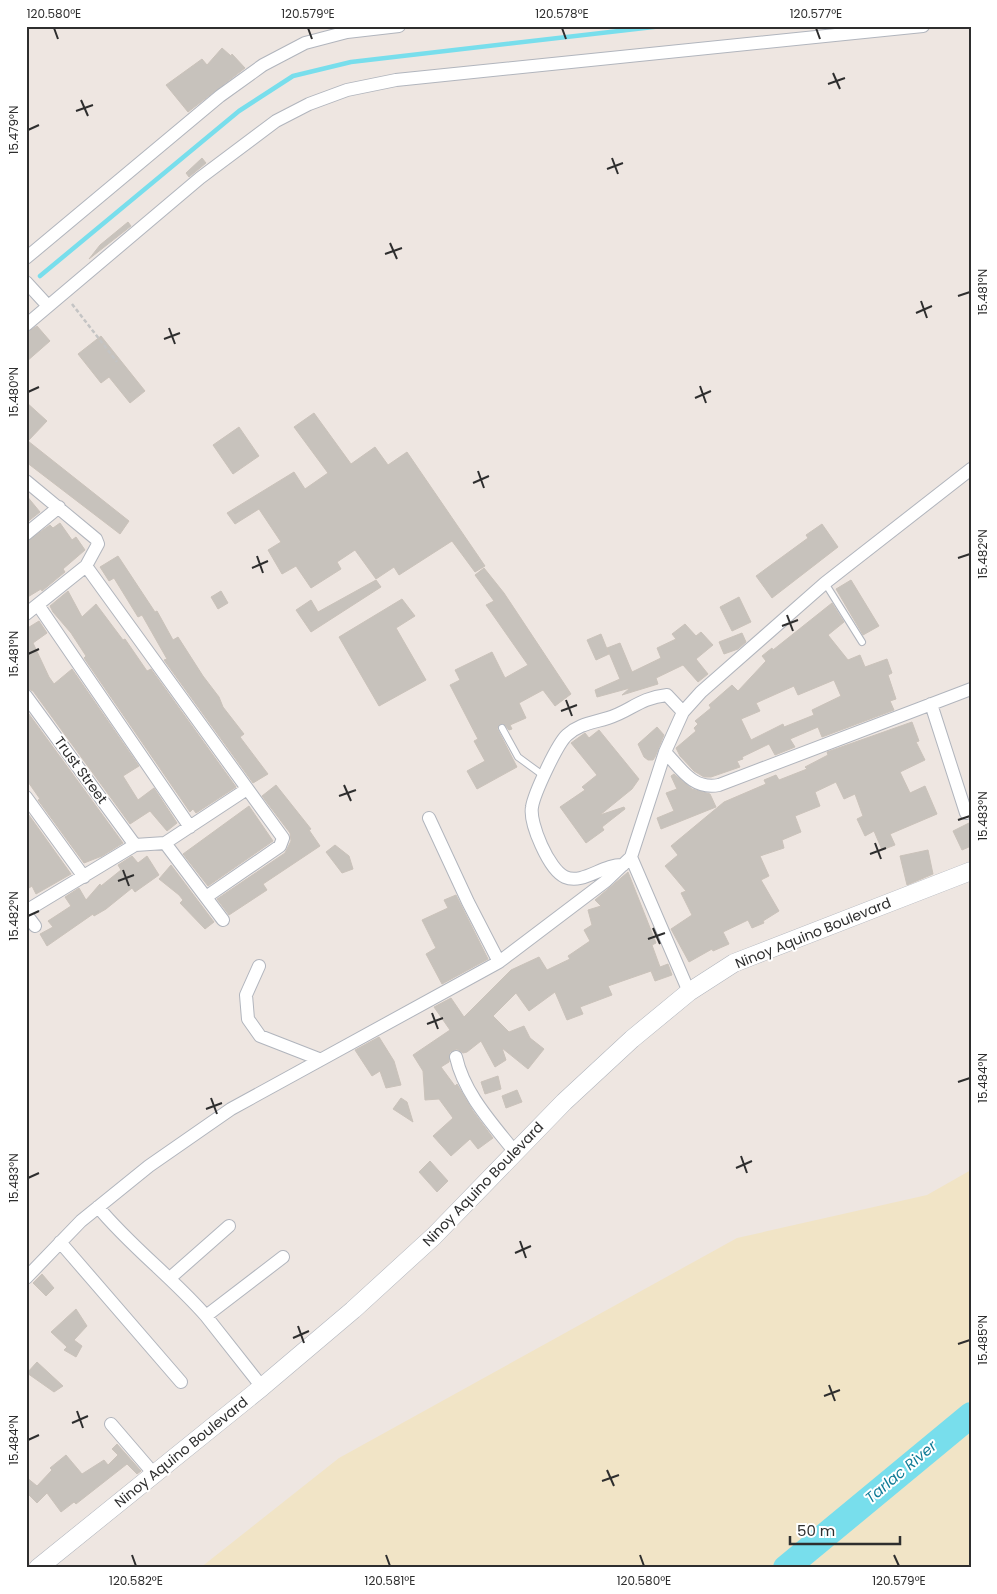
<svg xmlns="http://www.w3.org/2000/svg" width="997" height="1594" font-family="Poppins,sans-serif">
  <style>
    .sand { fill: #f1e4c6 }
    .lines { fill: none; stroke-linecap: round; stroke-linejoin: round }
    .stream { stroke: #78deec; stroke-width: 4.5 }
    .river { stroke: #78deec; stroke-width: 26 }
    .building { fill: #c7c2bc; stroke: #cac2ba; fill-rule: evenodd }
    .service-casing { stroke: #b1b5bd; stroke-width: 8 }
    .minor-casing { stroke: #b1b5bd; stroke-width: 14 }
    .secondary-casing { stroke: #b1b5bd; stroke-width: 19 }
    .path { stroke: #c4c4c4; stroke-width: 2.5; stroke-dasharray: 4 2.5; stroke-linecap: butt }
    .service { stroke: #fff; stroke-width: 6 }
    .minor { stroke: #fff; stroke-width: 12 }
    .secondary { stroke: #fff; stroke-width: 18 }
    .ticks { fill: none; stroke: #2e2e2e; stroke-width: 2 }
    .labels { text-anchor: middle; stroke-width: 4; stroke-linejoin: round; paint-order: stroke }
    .street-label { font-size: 14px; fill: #2e2e2e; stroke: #fff }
    .water-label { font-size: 15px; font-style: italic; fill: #117c97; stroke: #fff }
    .neatline { fill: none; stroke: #2e2e2e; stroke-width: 2 }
    .ticks-label { font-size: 12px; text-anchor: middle; fill: #2e2e2e }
  </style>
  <rect width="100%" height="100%" fill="#eee6e1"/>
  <path class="sand" d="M971,1170V1568H200L339,1458L737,1238L927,1195Z"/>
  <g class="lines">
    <path class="stream" d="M40,276L239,111L293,76L351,62L662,26"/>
    <path class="river" d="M786,1568L971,1415"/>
  </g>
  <path class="building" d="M222,48L231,56L232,54L245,68L188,112L166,85L202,59L207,65Z
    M202,158L206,163L189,177L186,173Z
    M128,222L131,226L89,259L100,245Z
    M37,326L50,341L26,362V333Z
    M101,336L145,391L130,403L109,377L101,383L78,354Z
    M26,402L47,421L28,441L129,521L120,534L26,462Z
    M314,413L351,464L375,447L388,465L407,452L485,566L475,572L452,541L399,575L394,567L376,579L355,550L337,562L341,569L311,588L296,566L282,574L268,550L281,542L259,509L235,524L227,513L294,472L305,489L328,473L294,427Z
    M239,427L259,456L233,474L213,445Z
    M26,495L40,512L26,523Z
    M60,523L72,540L76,537L85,550L63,569L65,572L60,576L42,591L41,589L26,598V542L50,525L53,528Z
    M822,524L838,547L772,598L756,576L808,538L806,535Z
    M118,556L155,612L157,611L173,640L178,637L203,676L219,697L223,707L244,734L240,737L268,774L253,783L164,660L167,659L142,615L138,617L114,578L109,581L100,567Z
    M484,568L504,593L571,694L555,706L543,690L519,703L526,718L510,725L512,729L509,730L503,723L497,728L517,767L477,789L467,771L485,761L474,741L478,739L450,685L460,680L455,670L492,652L505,678L528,665L486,605L494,601L475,575Z
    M376,580L381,587L311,632L296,610L311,600L318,612Z
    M851,580L879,626L863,635L836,589Z
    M68,591L82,617L96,604L123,640L125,639L147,671L151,669L236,787L196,813L193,809L190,812L84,658L86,656L71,633L53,612L50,606Z
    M221,591L228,603L218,609L211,597Z
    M739,597L751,622L732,631L720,607Z
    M402,599L415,616L396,628L426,680L379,706L339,637Z
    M832,603L844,622L828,635L848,660L860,655L865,667L887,659L892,673L888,675L896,699L890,701L894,710L822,737L818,727L790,739L795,747L775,755L769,744L742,757L743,759L737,761L740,767L711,777H704L694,771L680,756L676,748L696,731L694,728L698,724L695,721L711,708L709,705L732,685L738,691L766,661L762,656L772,648L773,650ZM834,680L841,696L812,710L814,715L784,727L783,724L751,740L741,719L760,711L756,703L794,686L798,695Z
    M39,621L47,633L33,643L49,677L54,684L72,669L139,766L123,776L138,800L154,788L177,823L167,831L150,811L130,824L33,691L26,688V629Z
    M685,624L696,636L701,632L713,645L696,659L708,674L698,682L683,665L656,678L658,684L622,695L630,688L597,697L595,690L620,679L607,648L620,643L632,672L661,658L657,648L676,639L672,634Z
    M742,633L746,642L738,649L724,654L719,642Z
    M601,634L609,654L596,660L587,640Z
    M26,710L123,843L102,856L84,863L38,800L40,799L26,779Z
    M912,722L919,741L916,742L925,760L900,772L910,793L925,786L937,814L890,834L895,845L882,850L874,831L865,836L857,819L863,816L855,794L844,799L836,782L815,792L820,806L795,816L801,832L782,840L784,848L760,856L769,876L761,880L779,911L763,921L764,923L752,928L748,920L723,932L729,944L713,951L712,949L689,962L671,929L692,915L681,893L686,891L665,866L678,855L671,846L724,802L766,784L764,780L776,775L779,780L807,769L805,767L828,755L827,752Z
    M657,727L664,735L655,757L653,760H648L644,757L638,744Z
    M599,730L639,779L632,789L600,815L624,807L625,809L602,827L604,830L586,843L560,807L585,790L582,787L597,775L571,743L585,733L589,738Z
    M674,774L692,789L710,794L716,807L661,829L657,818L674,811L666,793L677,789L671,776Z
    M276,785L311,829L309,830L320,846L263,884L267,890L229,915L217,899L285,853L291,841L290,833L262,796Z
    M249,806L273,841L208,886L183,854Z
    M26,811L71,874L36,894L32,886L26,890Z
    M971,822V846L962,850L953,831Z
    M335,845L349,856L353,869L342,873L326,852Z
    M928,850L933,874L907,885L900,856Z
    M132,856L138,863L147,856L159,875L135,892L132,888L106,909L94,916L93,914L47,946L40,934L53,927L48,921L71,906L65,897L79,888L86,900L100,884L101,886L121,870L118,865Z
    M171,865L214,922L205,929L180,903L183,900L179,895L159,879Z
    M628,872L656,943L652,945L660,967L668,964L672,975L655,981L651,971L608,986L612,995L580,1007L583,1014L567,1020L555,992L529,1011L516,993L493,1016L509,1032L524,1026L530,1038L544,1049L528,1069L502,1048L506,1060L495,1067L481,1041L467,1052L463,1053L457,1049L450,1052L449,1062L441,1067L455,1086L457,1084L473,1111L493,1138L478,1149L470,1139L451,1156L433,1136L453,1118L439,1099L425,1100L423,1071L413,1055L450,1030L434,1007L451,998L464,1017L511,970L539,957L547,970L570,959L568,956L590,941L584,930L592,925L588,910L601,906L595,900Z
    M456,895L488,959L442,984L426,954L436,948L422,920L448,908L444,900Z
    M379,1037L394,1061L401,1085L386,1088L380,1071L372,1076L355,1050Z
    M498,1076L501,1089L485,1094L481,1082Z
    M517,1090L522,1102L506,1108L502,1096Z
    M401,1098L407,1102L413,1122L393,1109Z
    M430,1161L448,1181L437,1192L419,1172Z
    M42,1274L54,1288L46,1296L33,1283Z
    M76,1309L87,1326L74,1340L82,1346L76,1357L64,1350L67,1347L51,1332Z
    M37,1362L63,1386L54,1392L27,1373Z
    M117,1444L141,1471L137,1474L127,1464L76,1504L74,1502L61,1512L47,1493L37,1503L26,1492V1477L37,1486L52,1470L50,1468L66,1455L82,1474L104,1460L108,1465L118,1455L112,1449Z"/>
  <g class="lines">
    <defs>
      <path id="service" d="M825,583L862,642
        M502,728L518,757L544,776"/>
      <path id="minor" d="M26,258L220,96L263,65L305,43L347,32L399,26
        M26,282L48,306
        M26,325L200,178L276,121L309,104L347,90L396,80L923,26
        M26,481L96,539L98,544L86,566L26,614
        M26,534L59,507
        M86,566L283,838L280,846L206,897
        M38,605L190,827
        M26,696L135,845
        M931,704L966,813
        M665,752C682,770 693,790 719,785L971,689
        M26,797L84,877
        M429,818L468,902L499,962
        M165,843L223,920
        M623,865C603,864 583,885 565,877C549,870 529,823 532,807C534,794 557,744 567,735C579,724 592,723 608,718C631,711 639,698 667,695L683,712
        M26,911L135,845L165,843L247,789
        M26,914L35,926
        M259,966L246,995L248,1019L260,1036L319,1059
        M689,992L631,857L665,752L683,712L701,692L825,583L971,469
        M456,1057C464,1093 491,1122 514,1151
        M98,1207C131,1247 172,1277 206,1316L283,1257
        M60,1242L181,1382
        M26,1278L81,1221L149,1166L231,1109L499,962L606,881L631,857
        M170,1278L229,1226
        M206,1316L262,1387
        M111,1424L154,1474"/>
      <path id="secondary" d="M38,1568L262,1387L353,1310L434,1236L564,1102L632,1039L689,992L734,963L971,871"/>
    </defs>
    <use href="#service" class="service-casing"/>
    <use href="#minor" class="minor-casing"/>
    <use href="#secondary" class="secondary-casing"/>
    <path class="path" d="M72,304L117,362"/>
    <use href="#service" class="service"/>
    <use href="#minor" class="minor"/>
    <use href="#secondary" class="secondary"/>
  </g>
  <path class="ticks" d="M54,28L58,39M308,28L312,39M562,28L566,39M816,28L820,39M833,73L840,89M828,84L845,78M81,100L88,116M76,111L93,105M28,130L39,125M612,158L618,174M607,169L623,163M390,243L397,259M385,254L402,248M958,296L970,292M921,301L927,318M916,313L932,306M169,328L175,344M164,339L180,333M700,386L706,403M28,392L39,387M695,398L711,391M478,471L484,488M473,483L489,476M257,556L263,573M958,558L970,554M252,568L268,561M787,615L793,631M782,626L798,620M28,654L39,649M566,700L572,716M561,711L577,705M344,785L351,801M339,796L356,790M958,820L970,816M875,843L881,859M870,854L886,848M123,870L129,886M118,881L134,875M28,916L39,911M653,928L660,944M648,939L665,933M432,1013L438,1029M427,1024L443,1018M958,1082L970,1078M211,1098L217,1114M206,1109L222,1103M741,1156L747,1173M736,1168L752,1161M28,1178L39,1173M520,1241L526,1258M515,1253L531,1246M298,1326L304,1343M293,1338L309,1331M958,1344L970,1340M829,1385L835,1401M824,1396L840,1390M77,1411L83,1428M72,1423L88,1416M28,1440L39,1435M607,1470L614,1486M602,1481L619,1475M132,1555L136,1566M386,1555L390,1566M640,1555L644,1566M894,1555L899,1566"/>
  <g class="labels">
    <g class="street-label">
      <text transform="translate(81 770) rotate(54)" y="5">Trust Street</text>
      <text transform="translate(813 933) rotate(-22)" y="5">Ninoy Aquino Boulevard</text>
      <text transform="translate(483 1184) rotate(-46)" y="5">Ninoy Aquino Boulevard</text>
      <text transform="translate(181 1452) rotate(-39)" y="5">Ninoy Aquino Boulevard</text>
    </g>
    <g class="water-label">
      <text transform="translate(901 1472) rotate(-40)" y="5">Tarlac River</text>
    </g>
  </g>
  <rect width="997" height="1594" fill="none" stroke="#ffffff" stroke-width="55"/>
  <path d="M790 1536v8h110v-8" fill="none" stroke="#2e2e2e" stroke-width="2.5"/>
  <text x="797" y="1536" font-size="15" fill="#2e2e2e" stroke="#ffffff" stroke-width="4" paint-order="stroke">50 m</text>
  <rect x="28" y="28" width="942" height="1538" class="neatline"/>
  <g class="ticks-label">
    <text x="54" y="18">120.580°E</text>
    <text x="308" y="18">120.579°E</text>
    <text x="562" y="18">120.578°E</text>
    <text x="816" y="18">120.577°E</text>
    <text transform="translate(14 130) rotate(-90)" y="4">15.479°N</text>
    <text transform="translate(983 292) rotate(-90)" y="4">15.481°N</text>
    <text transform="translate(14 392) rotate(-90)" y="4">15.480°N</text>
    <text transform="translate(983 554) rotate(-90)" y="4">15.482°N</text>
    <text transform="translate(14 654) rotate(-90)" y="4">15.481°N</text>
    <text transform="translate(983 816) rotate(-90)" y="4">15.483°N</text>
    <text transform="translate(14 916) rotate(-90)" y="4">15.482°N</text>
    <text transform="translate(983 1078) rotate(-90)" y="4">15.484°N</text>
    <text transform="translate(14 1178) rotate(-90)" y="4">15.483°N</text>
    <text transform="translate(983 1340) rotate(-90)" y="4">15.485°N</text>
    <text transform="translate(14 1440) rotate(-90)" y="4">15.484°N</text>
    <text x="136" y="1585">120.582°E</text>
    <text x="390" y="1585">120.581°E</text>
    <text x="644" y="1585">120.580°E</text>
    <text x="899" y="1585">120.579°E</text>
  </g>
</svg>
